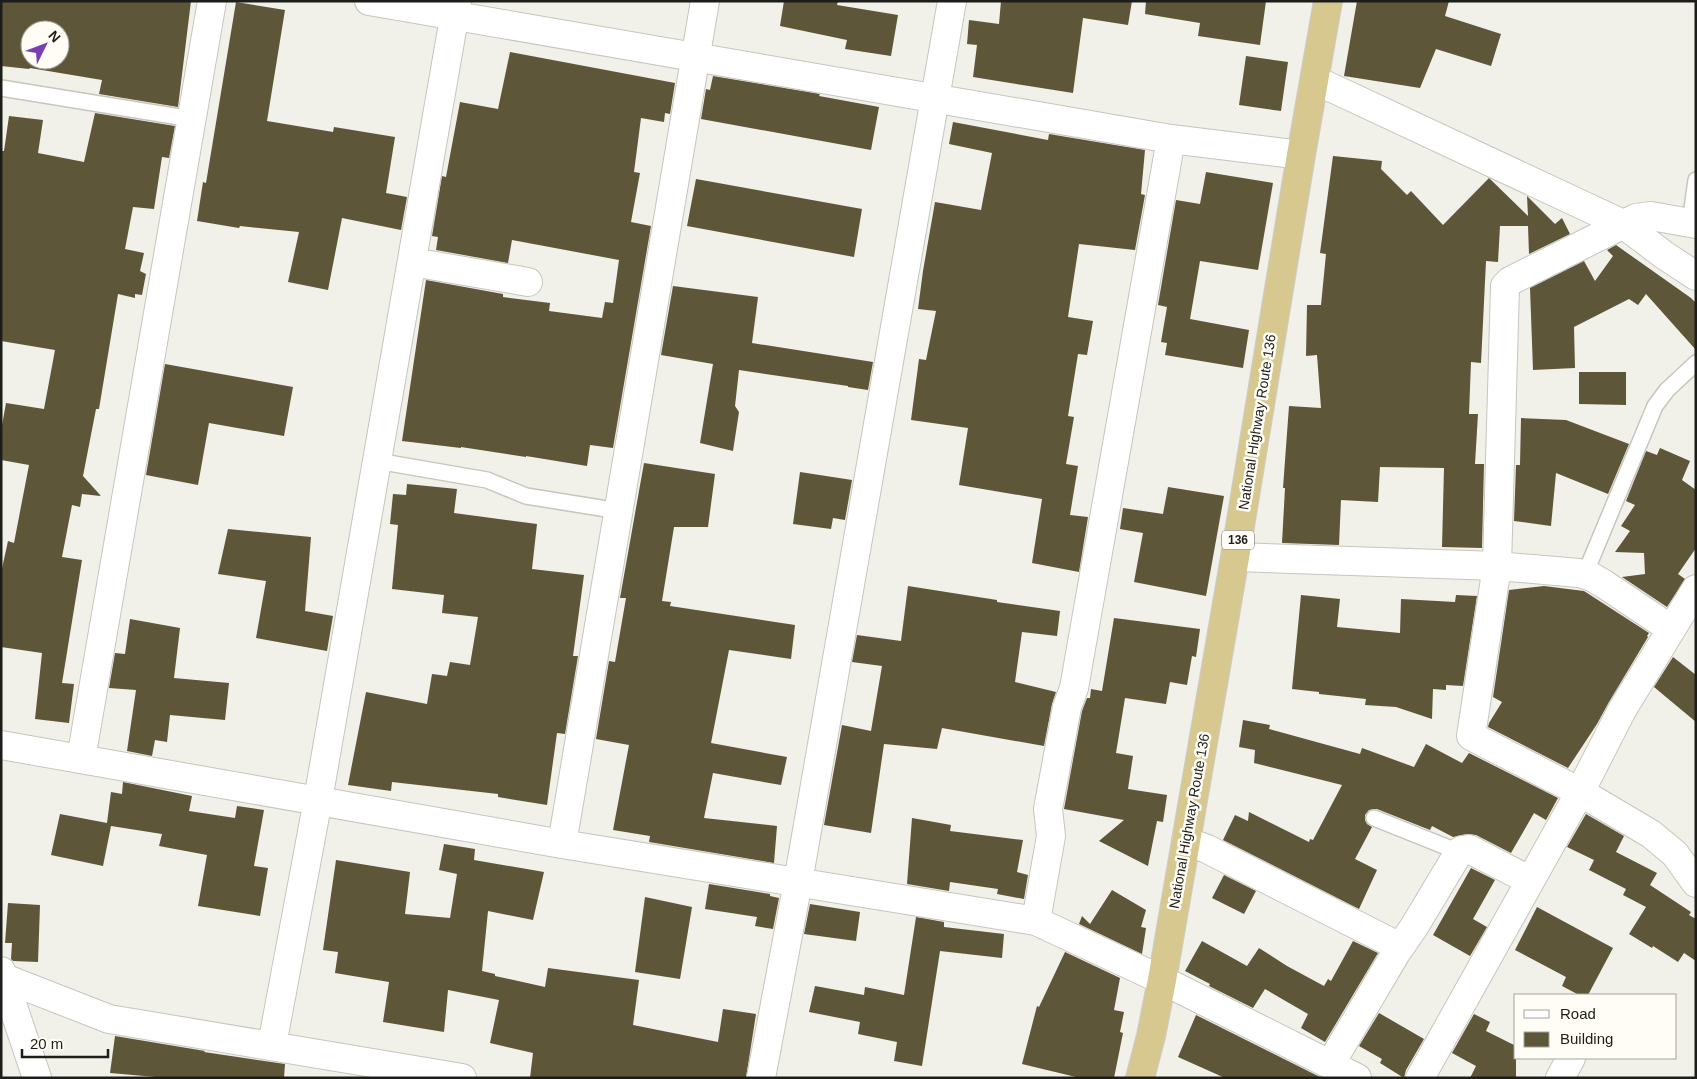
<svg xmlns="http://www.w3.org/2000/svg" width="1697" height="1079" font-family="Helvetica,sans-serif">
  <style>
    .building { fill: #5e5638; fill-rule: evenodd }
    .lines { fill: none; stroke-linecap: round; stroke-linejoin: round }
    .service-casing { stroke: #c6c5be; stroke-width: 18 }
    .minor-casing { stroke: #c6c5be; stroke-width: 30 }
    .trunk-casing { stroke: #cdcdcd; stroke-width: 30 }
    .service { stroke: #fff; stroke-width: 15 }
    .minor { stroke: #fff; stroke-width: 28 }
    .trunk { stroke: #d7c88f; stroke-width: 28 }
    .labels { text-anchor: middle; stroke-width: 5; stroke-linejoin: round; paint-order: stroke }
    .shield { fill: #fffdf6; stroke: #61605c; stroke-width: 1 }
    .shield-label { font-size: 12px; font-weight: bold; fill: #1d1d1a }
    .street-label { font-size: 14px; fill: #1d1d1a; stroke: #fffdf6 }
  </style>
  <rect width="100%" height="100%" fill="#f1f0e9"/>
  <path class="building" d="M1,1H191L178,107L99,94L102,80L30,68L29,69L1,66ZM30,30H60V60H30Z
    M784,1H838L837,5L898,15L891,56L845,49L847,40L780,26Z
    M1001,1H1132L1128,25L1083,18L1073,93L973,77L977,45L967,44L969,20L999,24Z
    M1146,1H1266L1260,45L1198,36L1200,23L1145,14Z
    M1357,1H1449L1445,16L1501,34L1491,66L1436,49L1420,88L1344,76Z
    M236,2L285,10L267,121L333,132L334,127L395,137L386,193L407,197L401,230L342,218L328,290L288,282L299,232L240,226L239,228L197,221L203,182L206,183Z
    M510,52L675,83L670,114L665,113L664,122L641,118L634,172L640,173L631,222L651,226L613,448L590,445L587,466L526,456V457L461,447V448L402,441L426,280L503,294V297L550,303L549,311L602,318L605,302L613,303L619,260L512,240L508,263L436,250L438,237L432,236L442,176L446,177L460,102L498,109Z
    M1246,56L1288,62L1281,111L1239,105Z
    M713,76L820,94L819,96L879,107L871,150L701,119L706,89L710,90Z
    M95,113L175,126L169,158L162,157L154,209L133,207L125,249L144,253L140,271L146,274L142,295L135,294V298L118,294L99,409H96L83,476L101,496L82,494L80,507L72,505L62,557L82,560L62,683L74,684L69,723L35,719L42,653L1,647V573L8,541L14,543L29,465L1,460V431L6,403L44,409L55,350L1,341V151H4L9,116L43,120L38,153L84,162Z
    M953,122L1048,140L1049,134L1145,150L1141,194L1145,195L1135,250L1079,244L1068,317L1093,321L1087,355L1078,354L1068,416L1074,417L1066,464L1078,466L1070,515L1088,517L1079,572L1032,563L1042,499L959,485L968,428L911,420L919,359L926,360L936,311L918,309L923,271L935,202L981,210L992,153L949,144Z
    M1333,156L1382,161L1381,169L1407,195L1411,191L1443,225L1489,178L1528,216L1527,196L1555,224L1562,218L1570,234L1529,254L1528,226H1500L1498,262L1486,261L1481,363L1471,362L1469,414H1478L1475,464H1484L1482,548L1442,547L1444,468L1380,467L1378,502L1341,500L1339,545L1282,543L1285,488H1283L1289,406L1321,408L1317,355L1306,356L1307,305H1321L1326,254L1320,253Z
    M1206,172L1273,183L1258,270L1200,261L1190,319L1249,330L1243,368L1165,355L1167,343L1161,342L1167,307L1158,305L1176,200L1200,204Z
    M696,179L862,209L854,257L687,226Z
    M1616,245L1691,298L1696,303V350L1646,294L1638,305L1629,299L1574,327L1575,368L1533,370L1530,288L1584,261L1595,281L1613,256L1607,250Z
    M673,286L758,297L752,343L873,362L868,390L848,387V386L739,370L735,406L739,412L733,451L700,443L713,364L661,355Z
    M165,364L293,387L284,436L209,423L198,485L146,475Z
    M1579,372H1626V405L1579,404Z
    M1521,418L1566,420L1629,444L1608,494L1556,473L1551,526L1514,521L1516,465H1520Z
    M1660,448L1690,461L1682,480L1696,490V548L1678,574L1685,579L1667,607L1622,577L1645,574L1644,553L1615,552L1630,531L1621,526L1635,505L1626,501L1646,451L1657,455Z
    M644,463L715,474L708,527H674L662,601L671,602L670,606L795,625L791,659L729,650L711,743L787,757L781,785L713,773L704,818L777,826L774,863L649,842L650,836L613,830L629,745L596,739L609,661L615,662L626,598H620Z
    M800,472L852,480L845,520L833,518L831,529L793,524Z
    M407,484L457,489L454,513L537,524L532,569L584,575L573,656H578L565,734L557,733L547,805L498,797V794L392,782L391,791L348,785L366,692L427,704L432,674L447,676L450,662L470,665L478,617L442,613L444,595L392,589L398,525L390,524L393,494L406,495Z
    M1168,487L1224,496L1206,596L1134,582L1143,533L1120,529L1123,508L1163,514Z
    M228,529L311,537L305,611L333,616L327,651L256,638L266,581L218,574Z
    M908,586L997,600V602L1060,611L1057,636L1022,632L1015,682L1056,692L1052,704L1044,746L942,728L937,749L884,744L871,833L824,825L842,725L871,731L882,666L852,662L857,635L901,641Z
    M1544,586L1584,591L1649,633L1647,636L1648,637L1609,702L1597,724L1568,768L1488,727L1489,723L1502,702L1493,697L1509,590Z
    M1301,595L1340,599L1337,627L1400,633L1401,599L1455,602L1456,595L1477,596L1463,686L1446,685V690L1433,689L1432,719L1396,707L1365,705L1366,699L1319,694V692L1292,689Z
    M1114,618L1200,629L1196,657L1192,656L1187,685L1170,682L1166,704L1125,698L1116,753L1133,756L1128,789L1167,795L1163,822L1157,821L1148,866L1099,841L1124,820L1064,809L1082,711L1087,698H1090L1091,689L1102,691Z
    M130,619L180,628L174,678L229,683L225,720L170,715L167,742L155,740L152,756L127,751L136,690L109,688L115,653L125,654Z
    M1673,657L1696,675V722L1654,687Z
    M1243,720L1270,725L1269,729L1360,754L1362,748L1414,767L1426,744L1462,763L1469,753L1558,798L1546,820L1534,813L1511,853L1476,835L1467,834L1453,837L1432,826L1430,830L1377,809L1369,810L1365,815V820L1367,824L1372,827L1355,859L1377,870L1359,909L1223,840L1235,815L1248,821L1249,812L1309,842L1310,839L1313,840L1342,785L1254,763L1255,750L1239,747Z
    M123,782L192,796L189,811L235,818L237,806L264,810L254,866L268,868L260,916L198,906L207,855L159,846L162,834L111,826L103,866L51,855L60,814L107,823L111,792L122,794Z
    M1586,814L1624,836L1616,852L1657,873L1650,885L1691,912L1689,915L1696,919V961L1684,953L1678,962L1653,946L1652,948L1629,934L1646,907L1623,895L1626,889L1589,870L1594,860L1567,847Z
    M912,818L951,825L950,831L1023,840L1017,872L1028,875L1024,899L997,894L998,889L950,882L949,891L907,884Z
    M444,844L475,849L474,860L544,872L533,920L488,911L482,971L495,974V976L545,987L548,968L639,980L633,1025L718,1042L723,1009L756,1014L746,1078H530L533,1053L490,1043L499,1000L448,990L444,1032L383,1022L389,982L335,973L338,952L323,950L336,860L410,872L405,914L450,918L457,874L439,870Z
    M1471,868L1495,880L1473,919L1487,927L1470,956L1433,935Z
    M1224,875L1256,891L1244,914L1212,898Z
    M709,884L770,894V896L779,898L773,929L755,926L757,917L705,909Z
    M1112,890L1146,910L1141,927L1146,928L1142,954L1079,924L1082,916L1090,924Z
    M645,897L692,907L680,979L635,972Z
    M8,903L40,905L38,962L13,961L11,959L12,943H5Z
    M810,904L860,912L856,941L804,934Z
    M1537,907L1613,948L1588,995H1579L1562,986L1566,977L1515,950Z
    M916,917L944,922V927L1004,934L1002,958L940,951L922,1066L894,1061L897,1042L858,1034L860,1022L809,1012L815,986L864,995L865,987L904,995Z
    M1202,941L1247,966L1259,948L1287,966L1324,986L1328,979L1331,981L1353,941L1378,953L1325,1042L1301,1028L1308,1014L1265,989L1253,1008L1209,986L1210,984L1185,971Z
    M1065,952L1120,978L1114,1010L1124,1012L1120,1032L1123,1033L1114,1078H1080L1022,1064L1037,1006L1039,1007Z
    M1379,1013L1424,1039L1406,1070L1404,1078L1380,1063L1382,1059L1359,1046Z
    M1474,1014L1490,1022L1486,1031L1516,1046V1078H1470L1476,1066L1452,1053Z
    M1196,1015L1322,1078H1225L1178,1057Z
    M115,1036L205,1051L204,1052L285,1064L284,1078H167L110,1073Z"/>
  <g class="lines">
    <defs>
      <path id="service" d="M1,88L192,119
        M1690,223L1696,180
        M377,461L487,480L526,496L619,511
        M1585,574L1655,406L1667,390L1696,363
        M1374,818L1459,852"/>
      <path id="minor" d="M369,1L1171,139L1301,155
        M1315,80L1623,224L1664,255L1696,276
        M1696,224L1651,216L1636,218L1510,281L1505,286L1497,566L1471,736L1580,792L1651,834L1675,854L1696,883
        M412,262L528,282
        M1235,557L1497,566L1579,573L1590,576L1604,584L1671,629
        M1,745L562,844L1036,921L1162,980L1357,1078
        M81,759L212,1
        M1186,841L1207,849L1400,947
        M562,844L705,1
        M1036,921L1051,836L1048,809L1067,707L1074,688L1171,139
        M1,971L37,1078
        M4,978L109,1019L462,1078
        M272,1045L318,800L457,1
        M1331,1063L1396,953L1414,927L1459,852L1462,850L1469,849L1529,880
        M761,1078L798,882L952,1
        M1420,1078L1580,792L1622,710L1696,589
        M1560,1078L1571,1058"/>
      <path id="trunk" d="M1140,1078L1151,1036L1162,980L1235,557L1301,155L1328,1"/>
    </defs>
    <use href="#service" class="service-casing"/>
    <use href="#minor" class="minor-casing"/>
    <use href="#trunk" class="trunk-casing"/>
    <use href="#service" class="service"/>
    <use href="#minor" class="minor"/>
    <use href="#trunk" class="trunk"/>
  </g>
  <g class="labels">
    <rect class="shield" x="1222" y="530.5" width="32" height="19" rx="4"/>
    <g class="shield-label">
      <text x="1238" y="544">136</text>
    </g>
    <g class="street-label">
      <text transform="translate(1257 422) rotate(-81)" y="5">National Highway Route 136</text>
      <text transform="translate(1189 821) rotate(-80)" y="5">National Highway Route 136</text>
    </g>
  </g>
  <rect width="1697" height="1079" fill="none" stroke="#1d1d1a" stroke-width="5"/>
  <rect x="1514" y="994" width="162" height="65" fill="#fffdf6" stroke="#a5a39e"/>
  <rect x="1524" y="1010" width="25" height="8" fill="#ffffff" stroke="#a5a39e"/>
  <text x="1560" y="1019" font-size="15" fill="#1d1d1a">Road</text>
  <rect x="1524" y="1032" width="25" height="15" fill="#5e5638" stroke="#a5a39e"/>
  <text x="1560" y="1044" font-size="15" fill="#1d1d1a">Building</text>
  <g transform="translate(45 45) rotate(48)"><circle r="24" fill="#fffdf6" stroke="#a5a39e"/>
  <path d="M0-4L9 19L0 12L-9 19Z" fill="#7a3db2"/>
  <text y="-8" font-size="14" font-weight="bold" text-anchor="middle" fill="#1d1d1a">N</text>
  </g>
  <path d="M22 1049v8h86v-8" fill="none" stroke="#1d1d1a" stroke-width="2.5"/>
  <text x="30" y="1049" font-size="15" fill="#1d1d1a" stroke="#fffdf6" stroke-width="4" paint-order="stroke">20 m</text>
</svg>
